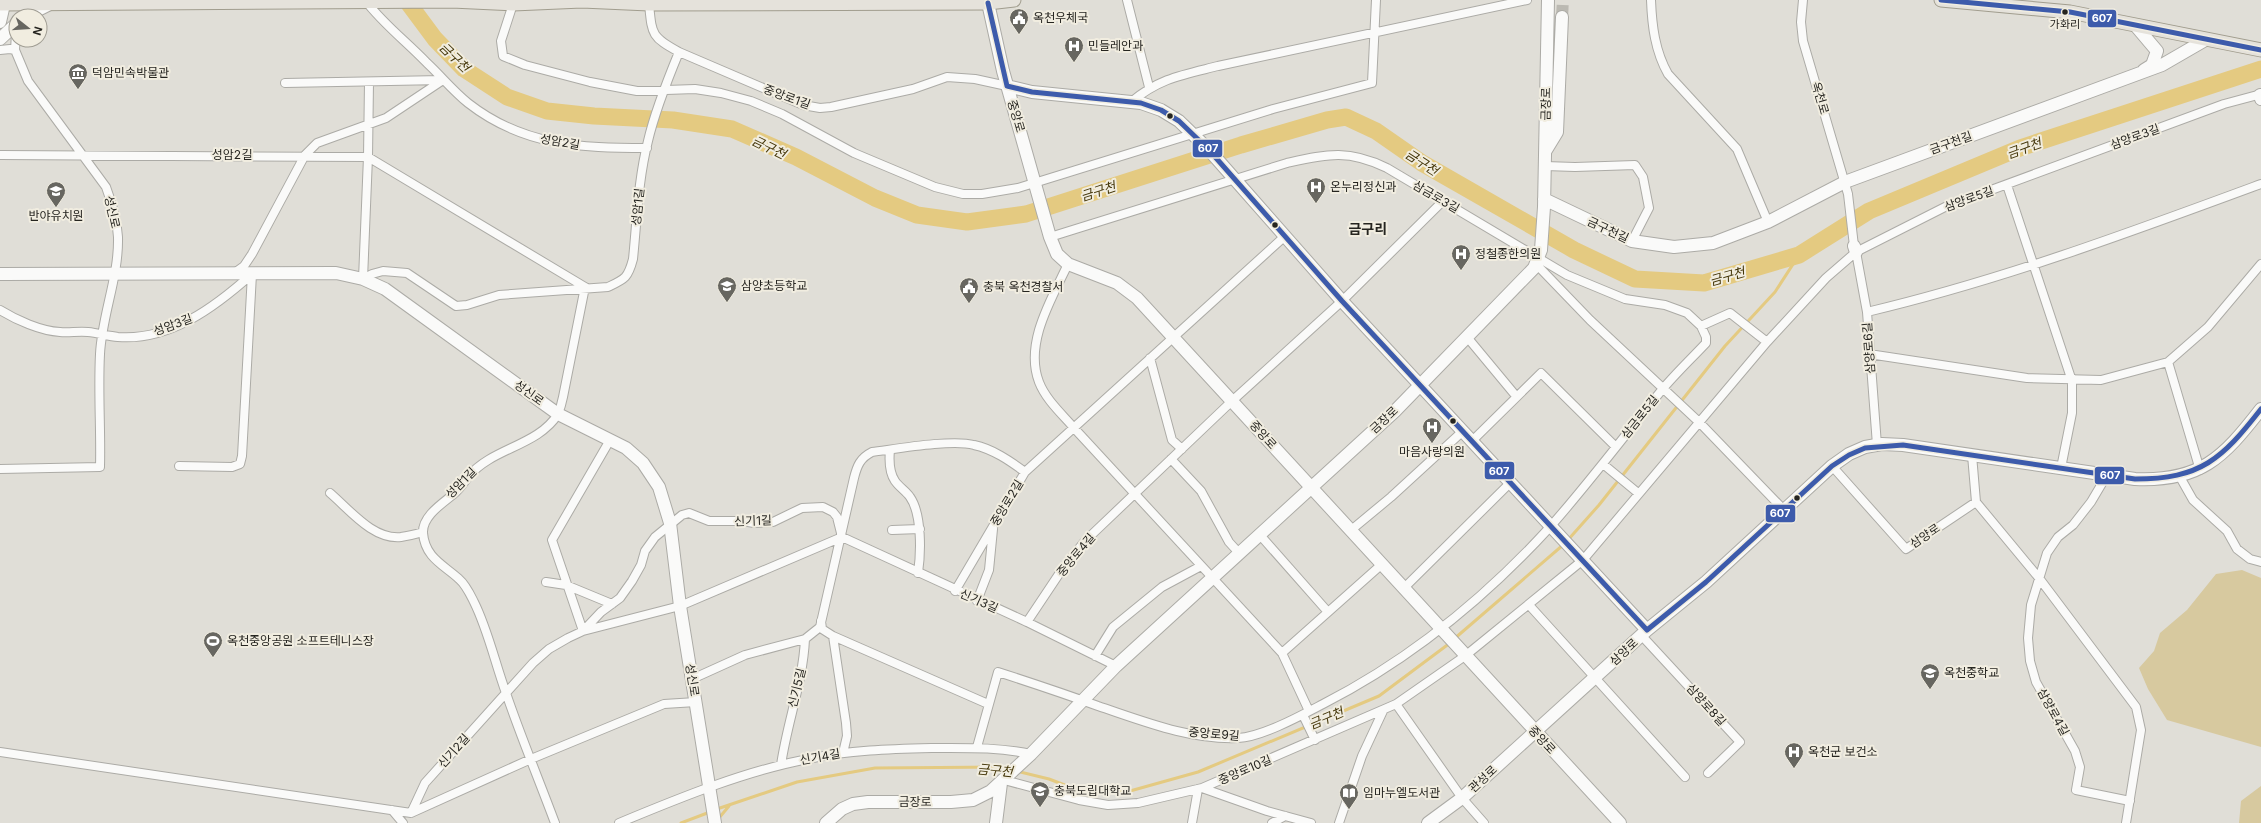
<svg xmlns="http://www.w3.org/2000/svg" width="2261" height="823" font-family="Inter,'Noto Sans KR',sans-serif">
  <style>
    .green { fill: #d7c99f }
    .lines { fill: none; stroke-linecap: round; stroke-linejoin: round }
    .stream { stroke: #e4ca81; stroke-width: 3 }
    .river { stroke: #e4ca81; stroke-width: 17 }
    .secondary-tunnel { stroke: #bbb9b2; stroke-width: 12; stroke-dasharray: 12 6; stroke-linecap: butt }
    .street-casing { stroke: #acaba6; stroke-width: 10 }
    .secondary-casing { stroke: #acaba6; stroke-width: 14 }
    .primary-casing { stroke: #a19d8e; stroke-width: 15 }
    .street { stroke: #fafaf9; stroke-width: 8 }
    .secondary { stroke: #fafaf9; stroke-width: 12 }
    .primary { stroke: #e5e2db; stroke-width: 13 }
    .bus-1-casing { stroke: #f1ede0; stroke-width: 8 }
    .bus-1 { stroke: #3d5bab; stroke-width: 5 }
    .bus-dot { fill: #262520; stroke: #f1ede0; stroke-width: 1.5 }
    .labels { text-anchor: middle; stroke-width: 4; stroke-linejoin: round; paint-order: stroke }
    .bus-label { font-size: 11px; fill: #262520; stroke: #f1ede0 }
    .poi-label { font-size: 12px; fill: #262520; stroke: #f1ede0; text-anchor: start }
    .street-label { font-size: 12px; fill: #262520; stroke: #f1ede0 }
    .water-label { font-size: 13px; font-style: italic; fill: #443609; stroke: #f1ede0 }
    .quarter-label { font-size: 14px; font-weight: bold; fill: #262520; stroke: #f1ede0 }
    .line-badge { stroke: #f1ede0; stroke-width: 1.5 }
    .badge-label { font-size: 11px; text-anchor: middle; font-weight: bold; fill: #fff }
  </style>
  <rect width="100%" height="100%" fill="#e0ded7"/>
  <path class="green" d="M2242,570L2261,578V747L2167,720L2148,689L2139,668L2154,651L2160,633L2187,610L2216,574Z
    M2261,786V823H2239L2241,801Z"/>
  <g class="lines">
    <path class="stream" d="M1567,541L1599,505L1725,346L1775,292L1799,255
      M1454,639L1563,545
      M1016,771L1049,779L1083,792L1130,791L1198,772L1379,696L1450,643
      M717,809L797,782L875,768L1003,767L1009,769
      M719,818L729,806
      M681,823L710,812"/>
    <path class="river" d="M406,0L435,39L464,69L507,97L547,111L594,116L673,120L732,129L796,157L875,198L917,215L967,222L1026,214L1241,145L1327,120L1346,117L1376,131L1422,163L1574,250L1635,279L1704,283L1799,255L1869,211L2020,148L2261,69"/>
    <path class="secondary-tunnel" d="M1562,17L1563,0"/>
    <defs>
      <path id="street" d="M365,0C383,24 406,41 427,63C441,76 453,91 468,103C523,146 580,148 647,148
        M1127,0L1149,87
        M1651,0C1652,26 1655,51 1668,74L1737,149L1768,222
        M1803,0L1801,22L1803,41L1848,194L1854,246
        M513,4L501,41L503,56L525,65L590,82L637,91L695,89L721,93L751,101L782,114L854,153L935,187L963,194H982L1018,188L1273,109L1372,83L1376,0
        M649,4C652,34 651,37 679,52L803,105L820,108L831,107L913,89L947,77L975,79L1007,86
        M0,50L10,49L15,50
        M285,83L442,80
        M1131,102C1160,78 1182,75 1218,66L1527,0
        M0,155L368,157L585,287
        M1545,166L1575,167L1635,165L1643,177L1649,208L1632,241
        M2007,185L2072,381V413L2061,468
        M1856,252L1867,312L1877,445
        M1068,264C1052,298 1024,343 1039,382C1046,400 1062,414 1074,428L1282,653L1309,711
        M1536,264L1590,320L1699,422L1783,509
        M233,274L244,266L252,254L305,155L317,143L386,118L443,80
        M363,279L372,274L383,271L407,273L456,306L467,305L499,295L608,287C625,279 628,278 633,259C637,220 638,180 648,141C655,111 667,81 679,52
        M363,279L368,157L369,82
        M0,310C16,320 41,331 60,332C69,333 78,331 88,332C98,333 108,336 118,337C170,341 215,307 252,274
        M1867,312C2002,280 2131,232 2261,184
        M1701,326L1730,313L1767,342
        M1467,337L1516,396
        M1869,354L2027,378L2101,380L2168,362L2208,327L2261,264
        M1150,358L1172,440L1182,449
        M2168,362L2200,470
        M610,440L552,540L583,631L601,612L620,598L632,581L641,565L645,551L655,537L682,515L689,513L709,521H742L754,523L773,522L802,508L823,507L833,512L837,517L842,537
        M1472,441L1541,373L1616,447
        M890,450C889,460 889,472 895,481C899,487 906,491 910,497C922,514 921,553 918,573
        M1972,455L1976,502
        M1171,459L1201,491L1229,542L1239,553
        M1603,464L1638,493
        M179,466L232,467L240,464L242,456L252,274
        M1832,466L1906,549L1976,502L2039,578L2136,707L2141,730L2126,823
        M0,469L100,467C101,430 98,392 100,354C102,315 119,277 118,237C117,220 112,203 106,187L28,81L15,50L16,33
        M2107,475L2091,502L2073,525L2058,537L2047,553L2031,605L2028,638L2030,661L2036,682L2075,751L2080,767L2076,790L2130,801
        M2180,477L2193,500L2227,531L2237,549L2250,559L2261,562
        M330,493C350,510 373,540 401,537C408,536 416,534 423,532
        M892,530L920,529
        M1350,531L1391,497L1463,431
        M1260,535L1328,612
        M546,582L566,585L612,604
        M1403,589L1510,483
        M955,591L1025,472L1284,237
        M977,601L989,570L993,529
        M1529,605L1685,777
        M821,621L822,629L833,636L988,704
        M1027,622L1061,571L1084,542L1232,401L1342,301L1443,201
        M833,636L846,723L847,736L843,753
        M1642,636L1740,742L1708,773
        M1282,653L1381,565
        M1095,656L1113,627L1162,587L1201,566
        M692,679L745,655L805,639
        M1396,704L1462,798L1484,823
        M1303,715L1315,740
        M977,747L998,672C1032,683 1065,694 1098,706C1143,721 1190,740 1238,738C1262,737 1302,715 1323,704C1409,660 1485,598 1550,527C1589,483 1624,436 1661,391C1675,374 1691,359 1706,343V337L1701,326L1687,313L1665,305L1625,299L1567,275L1387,168C1348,149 1328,154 1287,163L1050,237
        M0,752L411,813L531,759L664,704L696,702
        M781,765C787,723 803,682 805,639L820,627L854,478C857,466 860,458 872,452C896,449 952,439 974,445C993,449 1010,461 1025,472
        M1004,780L1079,800L1108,805L1138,803L1202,788L1396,704L1465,656L1583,560L1767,342L1826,278L1856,252L1945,207L2224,104L2261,94
        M1202,788L1267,811L1311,823
        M392,810L403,823
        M411,813L425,783L533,663L549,649L568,638L583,631L680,606L842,537L1027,622L1116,666
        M555,823C539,780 521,737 506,693C495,663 488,630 474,602C470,594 466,585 459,579C444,565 425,558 423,533C422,515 445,502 456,492C461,487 465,481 469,476C492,448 538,446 558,414C560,409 562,402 563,397L585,287
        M619,823C679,798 745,771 808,759C849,750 891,749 932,748C966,748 998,747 1031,754
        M1192,823L1198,789
        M1272,823L1285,816
        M1339,823L1362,756L1383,711"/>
      <path id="secondary" d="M988,3L1003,71L1050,237L1057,254L1068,264L1117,283L1137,298L1620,823
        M26,16L50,4
        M0,22L5,0
        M2135,25L2157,51L2152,65L2144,70
        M0,39L16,24
        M1007,86L1032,92L1141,103L1161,110L1179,121L1209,150L1342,301L1647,630
        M2260,95L2261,99
        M1546,150L1557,132L1562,17
        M1544,199L1632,241L1674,247L1713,243L1768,222L1845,182L2162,65L2207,39
        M1854,246L1856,252
        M0,274L336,273L363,279L385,289L558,414L626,448L643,463L659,487L670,523L680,606L715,823
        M826,823L842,809L853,804L868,802H951L973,800L991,791L1031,754L1116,666L1395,411L1534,268L1541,250L1544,207L1548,0
        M996,823L1001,783
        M1428,823L1462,798L1647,630L1706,582L1832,466L1849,454L1865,447L1882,444L1903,445L2135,479C2200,482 2223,458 2261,409"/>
      <path id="primary" d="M1941,0L2070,12L2261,50
        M0,4L452,1L513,4L582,1L649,4L988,3L1014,0"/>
    </defs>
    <use href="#street" class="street-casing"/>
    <use href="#secondary" class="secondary-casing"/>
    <use href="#primary" class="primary-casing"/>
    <use href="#street" class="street"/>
    <use href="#secondary" class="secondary"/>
    <use href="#primary" class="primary"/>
    <defs>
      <path id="bus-1" d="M1941,0L2070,12L2261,50
        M988,3L1007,86
        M1007,86L1032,92L1141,103L1161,110L1179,121L1209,150L1342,301L1647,630
        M1647,630L1706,582L1832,466L1849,455L1865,448L1903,445L2135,479C2201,479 2222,459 2261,409"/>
    </defs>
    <use href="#bus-1" class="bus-1-casing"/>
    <use href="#bus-1" class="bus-1"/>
  </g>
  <defs>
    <symbol id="civic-pin" viewBox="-11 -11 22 30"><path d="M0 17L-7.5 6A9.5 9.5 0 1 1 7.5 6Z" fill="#676660" stroke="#f1ede0"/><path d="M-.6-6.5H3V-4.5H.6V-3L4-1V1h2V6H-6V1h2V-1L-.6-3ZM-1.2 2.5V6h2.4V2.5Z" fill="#fff"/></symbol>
    <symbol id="hospital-pin" viewBox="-11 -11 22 30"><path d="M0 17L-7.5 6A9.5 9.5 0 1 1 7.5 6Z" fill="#676660" stroke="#f1ede0"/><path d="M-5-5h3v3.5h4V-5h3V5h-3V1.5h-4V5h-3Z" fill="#fff"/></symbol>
    <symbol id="museum-pin" viewBox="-11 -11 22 30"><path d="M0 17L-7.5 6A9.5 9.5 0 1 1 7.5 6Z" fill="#676660" stroke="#f1ede0"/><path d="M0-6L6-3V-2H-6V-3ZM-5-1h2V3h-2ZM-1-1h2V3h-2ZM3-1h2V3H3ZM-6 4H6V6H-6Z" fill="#fff"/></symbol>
    <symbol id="school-pin" viewBox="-11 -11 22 30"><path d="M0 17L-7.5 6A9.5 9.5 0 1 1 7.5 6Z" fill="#676660" stroke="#f1ede0"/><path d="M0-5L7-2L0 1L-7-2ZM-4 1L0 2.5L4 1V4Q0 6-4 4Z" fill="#fff"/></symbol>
    <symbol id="stadium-pin" viewBox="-11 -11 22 30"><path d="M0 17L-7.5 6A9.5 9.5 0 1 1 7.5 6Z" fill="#676660" stroke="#f1ede0"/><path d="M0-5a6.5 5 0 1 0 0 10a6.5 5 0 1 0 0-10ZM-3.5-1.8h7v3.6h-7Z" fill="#fff"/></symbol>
    <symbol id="university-pin" viewBox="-11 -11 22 30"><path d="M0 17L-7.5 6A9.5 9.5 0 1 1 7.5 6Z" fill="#676660" stroke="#f1ede0"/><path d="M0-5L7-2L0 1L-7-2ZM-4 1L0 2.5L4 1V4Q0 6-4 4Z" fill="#fff"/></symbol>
    <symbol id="library-pin" viewBox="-11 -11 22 30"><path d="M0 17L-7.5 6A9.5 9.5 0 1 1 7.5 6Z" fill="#676660" stroke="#f1ede0"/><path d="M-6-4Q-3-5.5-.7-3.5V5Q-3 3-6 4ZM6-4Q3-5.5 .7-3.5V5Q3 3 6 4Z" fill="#fff"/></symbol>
  </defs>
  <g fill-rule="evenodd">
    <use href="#civic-pin" x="1008" y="7" width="22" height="30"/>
    <use href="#hospital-pin" x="1063" y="35" width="22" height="30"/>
    <use href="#museum-pin" x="67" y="62" width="22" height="30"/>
    <use href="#hospital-pin" x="1305" y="176" width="22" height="30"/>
    <use href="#school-pin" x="45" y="180" width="22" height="30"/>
    <use href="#hospital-pin" x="1450" y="243" width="22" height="30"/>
    <use href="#school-pin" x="716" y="275" width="22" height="30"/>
    <use href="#civic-pin" x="958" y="276" width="22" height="30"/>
    <use href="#hospital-pin" x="1421" y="416" width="22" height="30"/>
    <use href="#stadium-pin" x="202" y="630" width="22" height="30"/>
    <use href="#school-pin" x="1919" y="662" width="22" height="30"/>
    <use href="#hospital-pin" x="1783" y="741" width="22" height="30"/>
    <use href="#university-pin" x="1029" y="780" width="22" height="30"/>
    <use href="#library-pin" x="1338" y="782" width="22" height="30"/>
  </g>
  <g class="bus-dot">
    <circle cx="2065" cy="12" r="3.5"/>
    <circle cx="1170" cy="116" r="3.5"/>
    <circle cx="1275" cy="225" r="3.5"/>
    <circle cx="1453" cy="421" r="3.5"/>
    <circle cx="1797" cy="498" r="3.5"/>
  </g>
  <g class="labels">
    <g class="bus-label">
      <text x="2065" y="28">가화리</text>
    </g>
    <g class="poi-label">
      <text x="1033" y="22">옥천우체국</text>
      <text x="1088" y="50">민들레안과</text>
      <text x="92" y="77">덕암민속박물관</text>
      <text x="1330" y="191">온누리정신과</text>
      <text x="56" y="220" text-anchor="middle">반야유치원</text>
      <text x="1475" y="258">정철종한의원</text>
      <text x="741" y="290">삼양초등학교</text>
      <text x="983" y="291">충북 옥천경찰서</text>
      <text x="1432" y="456" text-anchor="middle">마음사랑의원</text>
      <text x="227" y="645">옥천중앙공원 소프트테니스장</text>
      <text x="1944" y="677">옥천중학교</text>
      <text x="1808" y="756">옥천군 보건소</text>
      <text x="1054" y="795">충북도립대학교</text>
      <text x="1363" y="797">임마누엘도서관</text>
    </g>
    <g class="street-label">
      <text transform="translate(787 97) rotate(20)" y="4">중앙로1길</text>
      <text transform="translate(1820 98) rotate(74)" y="4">옥천로</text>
      <text transform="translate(1546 104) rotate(-89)" y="4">금장로</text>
      <text transform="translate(1016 116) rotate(74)" y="4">중앙로</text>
      <text transform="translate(2135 137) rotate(-20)" y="4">삼양로3길</text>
      <text transform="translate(560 142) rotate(10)" y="4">성암2길</text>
      <text transform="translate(1951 143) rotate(-20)" y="4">금구천길</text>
      <text x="232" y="159">성암2길</text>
      <text transform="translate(1436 197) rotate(30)" y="4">삼금로3길</text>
      <text transform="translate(1969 199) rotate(-20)" y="4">삼양로5길</text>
      <text transform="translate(638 207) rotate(-84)" y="4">성암1길</text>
      <text transform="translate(112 212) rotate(77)" y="4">성신로</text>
      <text transform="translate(1608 230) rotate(25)" y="4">금구천길</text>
      <text transform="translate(173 325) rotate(-20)" y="4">성암3길</text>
      <text transform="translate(1869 348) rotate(-94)" y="4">삼양로6길</text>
      <text transform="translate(529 393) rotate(36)" y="4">성신로</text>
      <text transform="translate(1640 417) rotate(-51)" y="4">삼금로5길</text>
      <text transform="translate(1384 420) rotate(-43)" y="4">금장로</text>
      <text transform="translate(1263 435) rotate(48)" y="4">중앙로</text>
      <text transform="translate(461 483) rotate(-45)" y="4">성암1길</text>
      <text transform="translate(1007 503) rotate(-59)" y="4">중앙로2길</text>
      <text transform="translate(753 521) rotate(-2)" y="4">신기1길</text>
      <text transform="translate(1925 536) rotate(-34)" y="4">삼양로</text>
      <text transform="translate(1076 555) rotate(-50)" y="4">중앙로4길</text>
      <text transform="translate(979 601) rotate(24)" y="4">신기3길</text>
      <text transform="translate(1624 652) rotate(-43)" y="4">삼양로</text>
      <text transform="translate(692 680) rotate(81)" y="4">성신로</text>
      <text transform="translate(797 688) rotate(-76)" y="4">신기5길</text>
      <text transform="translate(1706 705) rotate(48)" y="4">삼양로8길</text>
      <text transform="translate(2053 712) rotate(61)" y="4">삼양로4길</text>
      <text transform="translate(1214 734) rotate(5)" y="4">중앙로9길</text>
      <text transform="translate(1542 740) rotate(47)" y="4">중앙로</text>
      <text transform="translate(454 751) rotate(-48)" y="4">신기2길</text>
      <text transform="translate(820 757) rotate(-10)" y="4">신기4길</text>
      <text transform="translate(1245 770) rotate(-23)" y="4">중앙로10길</text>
      <text transform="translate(1483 779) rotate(-43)" y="4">관성로</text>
      <text x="915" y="806">금장로</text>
    </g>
    <g class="water-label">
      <text transform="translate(455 57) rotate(44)" y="5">금구천</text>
      <text transform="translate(769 147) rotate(26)" y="5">금구천</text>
      <text transform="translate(2024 148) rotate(-20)" y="5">금구천</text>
      <text transform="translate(1422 162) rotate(33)" y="5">금구천</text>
      <text transform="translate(1098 191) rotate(-18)" y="5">금구천</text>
      <text transform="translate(1727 276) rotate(-16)" y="5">금구천</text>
      <text transform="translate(1326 718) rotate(-23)" y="5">금구천</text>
      <text transform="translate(995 770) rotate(5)" y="5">금구천</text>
    </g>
    <g class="quarter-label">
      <text x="1368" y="234">금구리</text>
    </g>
  </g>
  <g class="line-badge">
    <rect x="2087" y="9" width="30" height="19" rx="4" fill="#3d5bab"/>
    <rect x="1192" y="139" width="31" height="19" rx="4" fill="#3d5bab"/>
    <rect x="1484" y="461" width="31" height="19" rx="4" fill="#3d5bab"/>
    <rect x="2094" y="466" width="31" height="19" rx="4" fill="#3d5bab"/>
    <rect x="1765" y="504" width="31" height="19" rx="4" fill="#3d5bab"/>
  </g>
  <g class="badge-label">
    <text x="2102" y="22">607</text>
    <text x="1208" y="152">607</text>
    <text x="1499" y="475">607</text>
    <text x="2110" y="479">607</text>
    <text x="1780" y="517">607</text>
  </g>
  <g transform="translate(28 28) rotate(107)"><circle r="19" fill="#f1ede0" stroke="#a09d93"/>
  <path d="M0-3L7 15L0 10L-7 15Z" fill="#676660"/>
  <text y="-6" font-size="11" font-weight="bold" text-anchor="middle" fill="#262520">N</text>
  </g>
</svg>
